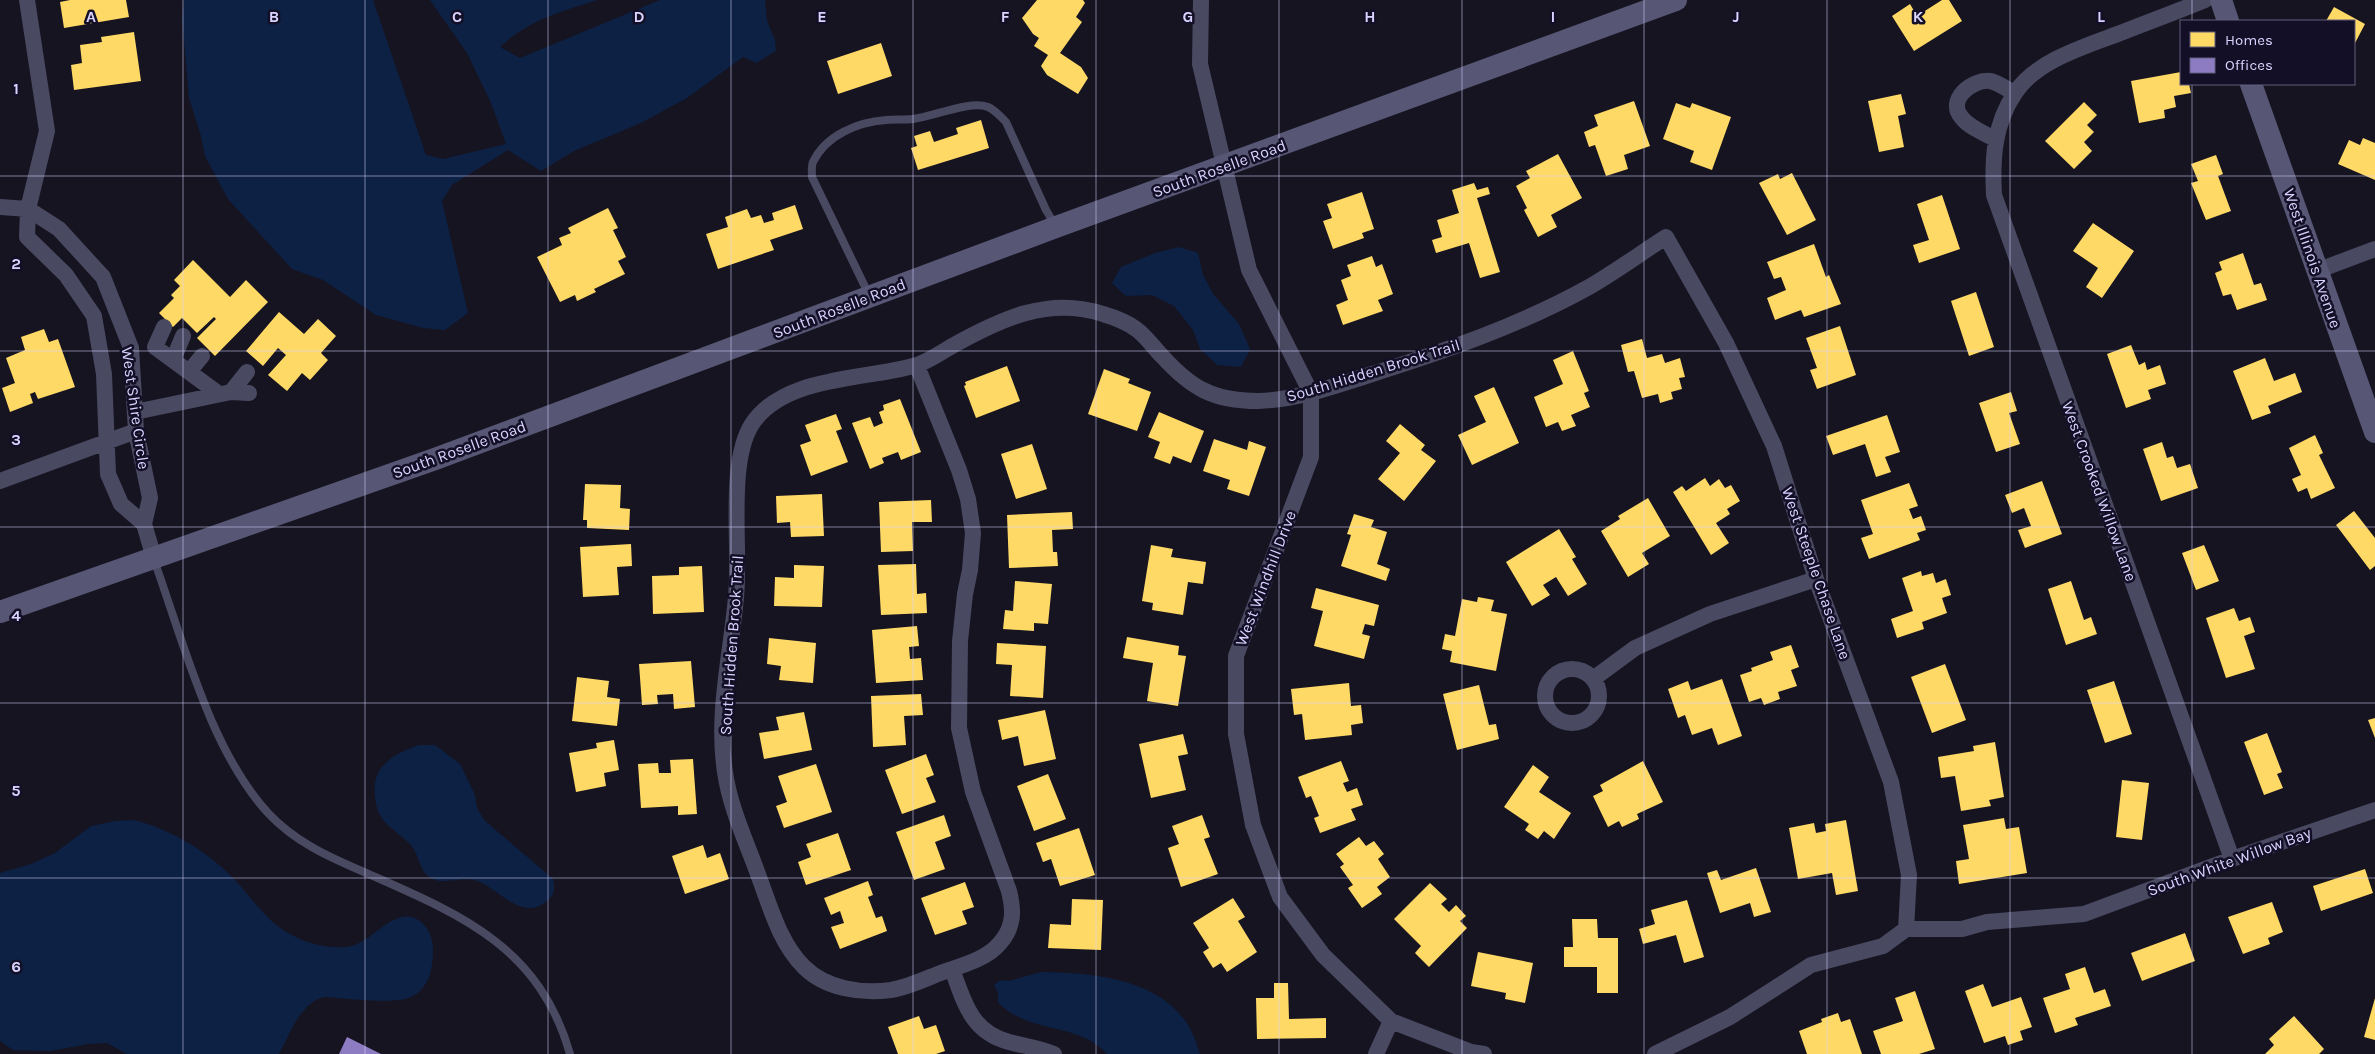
<svg xmlns="http://www.w3.org/2000/svg" width="2375" height="1054" font-family="Karla,sans-serif">
  <style>
    .water { fill: #0d2144 }
    .homes { fill: #ffd966 }
    .offices { fill: #8e7cc3 }
    .lines { fill: none; stroke-linecap: round; stroke-linejoin: round }
    .service { stroke: #4a4962; stroke-width: 8 }
    .minor { stroke: #4a4962; stroke-width: 16 }
    .secondary { stroke: #575674; stroke-width: 22 }
    .grid { fill: none; stroke: #d9d4ff; stroke-width: 1; stroke-opacity: 0.55 }
    .labels { text-anchor: middle; stroke-width: 5; stroke-linejoin: round; paint-order: stroke }
    .street-label { font-size: 16px; fill: #d9d4ff; stroke: #130f26 }
    .grid-label { font-size: 16px; text-anchor: middle; font-weight: bold; fill: #d9d4ff; stroke: #130f26; stroke-width: 5; stroke-linejoin: round; paint-order: stroke }
  </style>
  <rect width="100%" height="100%" fill="#161421"/>
  <path class="water" d="M184,0H373L426,155L443,159L506,144L491,103L467,53L430,0H598C562,11 529,20 500,47L520,58L660,0H765L767,21L775,40L776,51L756,63L743,57L687,98L641,123L574,151L541,171L508,150L452,185L442,201L468,313L445,330L423,328L376,315L323,280L292,269L228,199L205,156L201,136L189,98L182,18Z
    M1179,247L1198,253L1203,275L1214,295L1239,324L1250,349L1241,367L1217,365L1200,349L1193,330L1174,306L1152,295L1126,296L1112,283L1121,267L1155,253Z
    M419,745H435L460,764L475,795L477,808L484,820L553,879C555,888 555,894 548,900C522,924 499,887 474,880C459,877 442,886 429,877C419,870 419,853 410,844C402,836 392,830 384,821C378,814 376,806 375,797C371,766 393,754 419,745Z
    M115,821C123,821 134,819 141,822C173,831 205,851 228,873C249,893 264,920 290,934C307,944 332,950 352,946C374,941 400,899 424,925C434,936 434,949 432,964C431,977 424,991 411,997C395,1005 344,998 324,997C300,1003 290,1034 279,1054H127L107,1043L89,1044L50,1051L13,1050L0,1041V873L31,864L55,853L91,826Z
    M1041,972C1089,973 1152,977 1184,1019C1192,1029 1196,1042 1200,1054H1107C1080,1022 1026,1034 998,1002V993L994,985L1000,980L1009,981Z"/>
  <path class="homes" d="M70,0H126L129,17L64,28L60,2Z
    M1037,0H1083L1085,3L1076,17L1082,22L1060,53L1081,67L1088,78L1078,94L1047,75L1041,66L1048,55L1034,46L1039,38L1033,34L1022,18Z
    M1942,0H1949L1962,21L1914,51L1892,16L1910,4L1917,16Z
    M2334,7L2365,24L2354,45V21H2326Z
    M134,32L141,81L74,90L71,65L82,63L80,45L102,42L101,37Z
    M881,43L892,76L838,94L827,61Z
    M2181,72V84H2189L2191,93L2174,96L2176,107L2164,110L2165,118L2139,123L2131,81Z
    M1901,94L1906,114L1898,116L1904,147L1879,152L1868,101Z
    M1634,101L1650,146L1624,155L1628,169L1606,176L1595,145L1589,147L1584,132L1598,126L1594,115Z
    M2084,102L2097,115L2087,125L2094,132L2084,142L2092,151L2074,169L2045,141Z
    M1676,103L1690,108L1692,103L1731,117L1712,170L1690,162L1694,151L1663,139Z
    M981,120L989,148L918,170L911,148L917,146L914,136L930,131L934,142L958,134L956,128Z
    M2363,138L2375,143V180L2338,164L2349,140L2360,145Z
    M1558,154L1582,198L1551,215L1557,227L1538,237L1524,210L1527,208L1516,186L1530,178L1526,171Z
    M2216,155L2223,174L2218,176L2231,211L2206,220L2191,183L2198,181L2191,164Z
    M1792,173L1816,220L1787,235L1759,183L1778,174L1780,179Z
    M1474,183L1477,190L1488,187L1490,194L1477,198L1500,272L1480,278L1469,243L1436,253L1432,240L1442,237L1437,220L1459,213L1452,190Z
    M1362,192L1374,229L1362,233L1364,238L1333,249L1323,221L1332,218L1327,204Z
    M1942,195L1960,249L1919,263L1913,245L1929,240L1917,204Z
    M795,205L803,229L770,240L774,250L718,269L706,234L728,227L725,217L747,209L751,218L761,215L764,223L774,220L772,213Z
    M608,208L618,228L613,230L626,257L618,261L625,274L594,289L596,292L577,301L575,295L560,302L537,257L562,245L559,238L571,233L568,228Z
    M2093,223L2134,251L2102,298L2086,287L2098,268L2073,251Z
    M1814,244L1826,277L1829,275L1841,304L1804,317L1801,310L1775,320L1767,298L1786,290L1781,277L1774,279L1767,262Z
    M2243,253L2254,285L2261,283L2267,300L2237,310L2231,294L2223,296L2215,273L2222,270L2219,262Z
    M1372,256L1376,267L1382,264L1393,294L1378,300L1383,311L1343,325L1336,305L1348,300L1341,280L1351,276L1347,265Z
    M193,260L230,297L246,280L268,302L215,356L197,338L216,319L214,317L197,333L182,318L173,327L159,313L174,298L171,295L180,286L174,280Z
    M1976,292L1994,347L1969,356L1951,301Z
    M279,312L304,334L318,319L336,336L321,353L328,360L310,380L302,373L287,391L268,375L286,355L278,348L263,366L246,351Z
    M1840,326L1856,375L1817,389L1810,370L1817,368L1806,338Z
    M44,329L49,342L58,339L75,387L38,399L35,392L30,394L33,403L10,412L2,388L15,383L6,358L25,350L21,337Z
    M1642,339L1647,358L1662,354L1665,363L1680,358L1685,377L1679,378L1682,389L1671,392L1673,399L1660,403L1658,394L1642,398L1634,371L1628,372L1621,345Z
    M2131,345L2139,365L2145,362L2147,370L2160,365L2166,384L2148,390L2151,399L2126,408L2107,354Z
    M1573,351L1589,391L1584,393L1590,407L1571,415L1576,426L1562,431L1558,422L1546,427L1534,397L1563,384L1553,360Z
    M2265,358L2274,381L2295,373L2302,392L2268,406L2271,413L2252,420L2233,371Z
    M1007,366L1020,401L976,418L964,386L966,385L965,382Z
    M1104,369L1130,379L1128,383L1151,392L1137,431L1088,414Z
    M1494,387L1519,443L1472,465L1458,435L1486,422L1474,396Z
    M2011,392L2017,411L2009,413L2020,444L1996,452L1979,403Z
    M900,399L921,452L901,460L898,452L882,458L884,463L870,469L852,423L870,417L874,427L883,423L879,412L884,410L883,405Z
    M1159,412L1204,431L1191,463L1173,456L1170,464L1154,458L1160,442L1148,437Z
    M836,414L842,429L836,431L848,462L811,476L800,445L811,441L805,425Z
    M1887,415L1900,452L1885,457L1891,472L1876,477L1865,444L1833,455L1826,436Z
    M1400,424L1425,445L1421,450L1436,461L1404,501L1378,479L1400,453L1386,441Z
    M2315,435L2323,453L2319,455L2335,488L2311,499L2307,488L2298,492L2292,479L2301,475L2289,448Z
    M1214,439L1247,450L1249,441L1266,447L1249,496L1227,489L1230,480L1203,471Z
    M2162,442L2167,458L2173,456L2177,468L2190,464L2198,488L2161,501L2143,449Z
    M1032,444L1047,489L1016,499L1001,454Z
    M1705,478L1710,486L1719,479L1725,488L1731,485L1740,501L1727,509L1730,514L1716,523L1729,543L1711,555L1673,492L1682,486L1686,491Z
    M2042,481L2062,534L2025,548L2018,530L2031,526L2024,508L2012,513L2005,495Z
    M1909,483L1918,506L1909,509L1913,519L1921,516L1926,530L1917,533L1920,540L1869,559L1861,538L1873,534L1861,500Z
    M585,484L621,485L620,508L630,509L629,530L587,528V520H583Z
    M822,494L824,536L791,537L790,522L777,523L776,496Z
    M1648,498L1670,536L1642,553L1649,564L1628,577L1601,531L1620,519L1618,516Z
    M931,500L932,522H912L913,551L881,552L879,502Z
    M2354,511L2375,538V566L2370,570L2336,525Z
    M1072,512L1073,529L1052,530L1053,552H1057L1058,566L1009,568L1007,515Z
    M1354,514L1374,520L1371,527L1387,532L1377,564L1390,569L1386,581L1341,566L1351,535L1347,534Z
    M1559,529L1576,557L1572,559L1587,584L1568,596L1556,577L1543,585L1550,595L1532,606L1506,562Z
    M631,544L632,566L617,567L619,595L583,597L580,547Z
    M1151,545L1173,549L1171,557L1206,562L1203,584L1188,582L1183,615L1152,610L1153,603L1142,601Z
    M2204,545L2219,581L2196,590L2182,553Z
    M916,564L917,594L926,593L927,613L881,615L878,565Z
    M794,565L824,566L822,607L774,606L775,577L794,578Z
    M702,566L704,612L653,614L652,576L679,575V567Z
    M1921,571L1922,576L1933,573L1936,583L1946,579L1951,595L1942,598L1947,613L1922,622L1924,629L1897,638L1891,619L1913,611L1902,578Z
    M1015,581L1052,584L1048,624L1034,623V631L1003,629L1005,610L1013,611Z
    M2071,581L2084,620L2091,617L2097,634L2066,645L2048,589Z
    M1316,588L1379,605L1374,626L1365,624L1362,634L1370,636L1364,659L1314,646L1323,611L1311,608Z
    M1478,597L1494,600L1491,611L1507,614L1496,671L1450,662L1452,651L1442,649L1445,634L1455,636L1462,599L1477,602Z
    M2234,608L2239,621L2250,617L2255,632L2244,636L2255,669L2226,678L2206,618Z
    M917,626L919,646L909,647L910,659L921,658L923,680L876,683L872,630Z
    M1127,637L1179,646L1178,655L1186,656L1178,706L1147,701L1153,663L1123,658Z
    M769,638L816,643L813,683L779,680L781,666L767,664Z
    M997,643L1046,646L1043,698L1010,696L1012,665L996,664Z
    M1791,645L1799,667L1791,670L1797,686L1778,692L1780,699L1764,705L1761,698L1749,702L1740,675L1752,671L1751,668L1773,660L1770,652Z
    M691,661L695,707L674,709L673,694L657,695L658,704L642,705L639,664Z
    M1945,664L1966,720L1932,733L1911,677Z
    M577,677L609,681L607,697L620,699L617,726L572,721Z
    M1722,679L1742,736L1718,745L1712,728L1692,735L1685,715L1678,718L1668,689L1688,681L1691,690Z
    M2114,681L2132,734L2105,743L2087,690Z
    M1349,683L1351,706L1361,705L1363,723L1351,725L1352,735L1305,740L1302,714L1294,715L1291,689Z
    M1479,685L1489,725L1496,724L1499,739L1457,750L1443,694Z
    M921,694L923,715L904,716L906,745L873,747L871,696Z
    M1045,710L1056,759L1024,766L1018,736L1002,740L998,720Z
    M804,712L812,750L764,759L759,733L779,730L776,717Z
    M2375,718V738L2368,720Z
    M2267,733L2282,772L2277,774L2283,788L2264,795L2244,742Z
    M1183,734L1188,754L1178,756L1186,790L1151,798L1139,744Z
    M614,740L619,770L604,773L606,786L576,792L569,753L597,748L596,743Z
    M1995,742L2004,797L1989,800L1991,806L1961,811L1955,776L1941,778L1938,757L1974,751L1973,746Z
    M926,754L934,775L926,778L936,802L902,814L885,770Z
    M693,759L697,814L678,815V806L641,808L638,764L658,763L659,773H671L670,760Z
    M1341,761L1349,781L1343,783L1347,792L1357,788L1363,805L1351,809L1356,820L1320,833L1314,818L1319,816L1311,796L1306,798L1298,777Z
    M1643,761L1663,802L1637,814L1639,819L1622,827L1619,821L1608,827L1593,796L1603,791L1600,785Z
    M816,764L832,812L784,828L776,806L787,802L778,776Z
    M1533,765L1549,777L1539,792L1571,813L1554,839L1544,831L1538,839L1525,830L1529,824L1504,807Z
    M1048,774L1066,819L1034,831L1017,786Z
    M2122,780L2149,783L2142,840L2116,837Z
    M944,815L951,836L935,842L945,869L914,880L896,832Z
    M1202,815L1210,837L1204,839L1218,874L1181,887L1168,848L1179,844L1172,826Z
    M2004,818L2006,829L2019,827L2027,873L1959,884L1956,861L1969,859L1963,825Z
    M1846,820L1858,891L1836,895L1832,873L1798,879L1789,828L1814,823L1816,833L1826,831L1825,824Z
    M1079,828L1095,875L1060,886L1051,859L1043,862L1036,843Z
    M838,833L851,870L806,885L798,862L811,857L806,844Z
    M1359,837L1366,846L1374,841L1384,854L1378,859L1390,877L1377,887L1382,894L1362,908L1348,888L1353,885L1340,867L1344,864L1336,854Z
    M703,845L707,858L720,853L729,879L685,894L672,856Z
    M1756,868L1771,912L1754,917L1750,903L1720,913L1707,873L1717,870L1721,880Z
    M2365,869L2373,893L2321,911L2313,886Z
    M868,881L873,895L868,897L876,918L882,916L887,931L840,949L831,927L844,923L840,911L831,915L824,898Z
    M965,882L974,907L962,911L967,924L935,935L921,898Z
    M1430,883L1447,899L1441,904L1449,912L1456,905L1466,916L1460,921L1467,928L1429,967L1415,953L1421,946L1394,919Z
    M1233,898L1245,917L1238,921L1257,952L1227,972L1221,963L1213,968L1203,952L1209,948L1193,923Z
    M1072,899L1103,900L1101,950L1048,948L1050,924L1071,925Z
    M1687,900L1704,957L1684,963L1676,935L1643,944L1639,929L1655,924L1651,910Z
    M2272,902L2283,932L2268,938L2270,944L2243,954L2228,917Z
    M1572,919H1597L1598,938H1618V993H1597V967H1564V947H1573Z
    M2185,933L2195,961L2142,981L2131,953Z
    M1478,952L1533,963L1525,1003L1505,999L1506,993L1471,986Z
    M2085,967L2094,993L2105,989L2111,1006L2075,1018L2078,1025L2055,1033L2043,998L2070,989L2065,974Z
    M1274,983H1288L1289,1019L1326,1018V1038L1257,1039L1256,998H1274Z
    M1983,984L1992,1007L2021,997L2032,1027L2020,1031L2023,1040L2008,1045L2005,1036L1984,1043L1965,991Z
    M1915,991L1935,1049L1919,1054H1881L1873,1031L1903,1021L1895,998Z
    M2375,998V1040L2364,1037Z
    M1838,1013L1841,1022L1850,1019L1862,1054H1807L1799,1031L1822,1022L1821,1019Z
    M919,1016L924,1029L936,1025L945,1051L936,1054H898L888,1027Z
    M2294,1016L2324,1049L2319,1054H2265L2274,1045L2269,1039Z"/>
  <path class="offices" d="M347,1037L381,1054H339Z"/>
  <g class="lines">
    <path class="service" d="M869,295L812,177C812,173 811,166 813,162C826,135 858,122 886,120C895,119 904,120 913,119C932,117 970,100 988,107C995,110 1000,116 1006,122L1046,210L1055,225
      M154,560C183,640 210,750 268,813C295,842 329,857 364,872C459,914 539,945 570,1054"/>
    <path class="minor" d="M1201,0L1200,64L1249,270L1311,393V457L1236,656V734L1253,825L1280,897L1323,955L1391,1021L1471,1052L1484,1054
      M2205,0C2178,11 2151,21 2123,32C2089,45 2036,60 2015,93C1994,124 1992,159 1994,195L2232,859
      M1995,139C1984,133 1970,128 1962,118C1946,101 1971,79 1990,81C1997,82 2007,89 2014,93
      M0,207L28,209L47,131L27,0
      M2319,270L2375,249
      M164,327L155,347L219,394
      M173,360L183,336
      M917,366L959,470L968,499L973,533L970,570L965,594L960,641L959,728L973,792L1009,891C1014,911 1014,927 1000,943C987,959 963,965 943,972C927,978 909,987 891,990C862,994 826,989 804,967C780,943 771,909 759,877C747,843 730,808 725,772C716,713 731,655 736,597C741,549 727,463 752,424C784,376 863,380 913,366C927,363 941,352 954,345C1001,319 1049,296 1103,314C1113,317 1128,323 1136,329C1146,336 1154,348 1162,356C1191,388 1213,401 1258,401C1295,400 1331,387 1366,376C1442,352 1519,326 1589,287C1615,272 1641,253 1666,237L1726,343L1774,446L1816,579L1891,782L1909,875L1906,929
      M189,372L202,356
      M231,392L247,372
      M135,412L231,392L249,393
      M0,481L136,431
      M144,524L121,504L108,474L104,374L94,316L66,275L27,237L28,209L59,229L103,277L131,348L136,431L150,498L144,524L154,558
      M1545 696a27 27 0 1 1 54 0a27 27 0 1 1-54 0Z
      M1593,679L1635,648L1710,614L1816,579
      M1906,929H1962L1987,922L2084,914L2232,859L2375,810
      M952,969C964,1002 971,1032 1009,1042C1024,1046 1040,1048 1054,1054
      M1376,1054L1391,1021
      M1655,1054L1730,1017L1811,965L1883,946L1906,929"/>
    <path class="secondary" d="M2221,0L2228,21
      M2251,84L2375,432
      M0,612L435,459L1056,227L1676,0"/>
  </g>
  <path class="grid" d="M183,0V1054M365,0V1054M548,0V1054M731,0V1054M913,0V1054M1096,0V1054M1279,0V1054M1462,0V1054M1644,0V1054M1827,0V1054M2010,0V1054M2192,0V21M2192,84V1054M0,176H2375M0,351H2375M0,527H2375M0,703H2375M0,878H2375"/>
  <g class="labels">
    <g class="street-label">
      <text transform="translate(1219 168) rotate(-20)" y="6">South Roselle Road</text>
      <text transform="translate(2313 258) rotate(71)" y="6">West Illinois Avenue</text>
      <text transform="translate(839 308) rotate(-21)" y="6">South Roselle Road</text>
      <text transform="translate(1373 370) rotate(-17)" y="6">South Hidden Brook Trail</text>
      <text transform="translate(136 408) rotate(82)" y="6">West Shire Circle</text>
      <text transform="translate(459 449) rotate(-20)" y="6">South Roselle Road</text>
      <text transform="translate(2100 491) rotate(70)" y="6">West Crooked Willow Lane</text>
      <text transform="translate(1817 573) rotate(71)" y="6">West Steeple Chase Lane</text>
      <text transform="translate(1265 578) rotate(-69)" y="6">West Windhill Drive</text>
      <text transform="translate(731 645) rotate(-86)" y="6">South Hidden Brook Trail</text>
      <text transform="translate(2229 861) rotate(-20)" y="6">South White Willow Bay</text>
    </g>
  </g>
  <g class="grid-label">
    <text x="91" y="22">A</text>
    <text x="274" y="22">B</text>
    <text x="457" y="22">C</text>
    <text x="639" y="22">D</text>
    <text x="822" y="22">E</text>
    <text x="1005" y="22">F</text>
    <text x="1188" y="22">G</text>
    <text x="1370" y="22">H</text>
    <text x="1553" y="22">I</text>
    <text x="1736" y="22">J</text>
    <text x="1918" y="22">K</text>
    <text x="2101" y="22">L</text>
    <text x="16" y="94">1</text>
    <text x="16" y="269">2</text>
    <text x="16" y="445">3</text>
    <text x="16" y="621">4</text>
    <text x="16" y="796">5</text>
    <text x="16" y="972">6</text>
  </g>
  <rect x="2180" y="20" width="175" height="65" fill="#130f26" stroke="#625e7d"/>
  <rect x="2190" y="32" width="25" height="15" fill="#ffd966" stroke="#625e7d"/>
  <text x="2225" y="45" font-size="15" fill="#d9d4ff">Homes</text>
  <rect x="2190" y="58" width="25" height="15" fill="#8e7cc3" stroke="#625e7d"/>
  <text x="2225" y="70" font-size="15" fill="#d9d4ff">Offices</text>
</svg>
